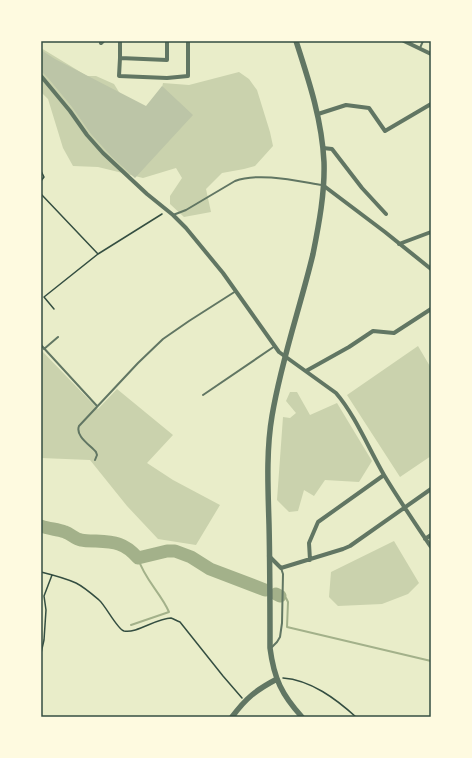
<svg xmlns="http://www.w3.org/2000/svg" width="472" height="758" font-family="'Libre Baskerville',serif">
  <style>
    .green { fill: #cad2ad }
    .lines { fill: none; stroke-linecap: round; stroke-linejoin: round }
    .stream { stroke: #a3b18a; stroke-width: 2 }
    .river { stroke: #a3b18a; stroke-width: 13 }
    .building { fill: #bcc5a7 }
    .path { stroke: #344e41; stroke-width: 1.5 }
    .service { stroke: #617663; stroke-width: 2 }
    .minor { stroke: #617663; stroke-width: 4 }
    .tertiary { stroke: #617663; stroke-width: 5.5 }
    .neatline { fill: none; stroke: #344e41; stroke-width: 1.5 }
  </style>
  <rect width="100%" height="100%" fill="#e9edc9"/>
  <path class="green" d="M41,48L87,76H96L114,84L127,105L147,110L159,101L163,83L189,85L239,72L249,79L257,90L270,132L273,146L255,166L244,169L222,173L206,189L211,212L184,217L170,204V196L182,178L176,168L143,178L98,167L73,166L63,148L48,99L41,92Z
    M418,346L431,368V456L400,477L347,395Z
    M41,350L98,409L117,389L173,435L147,463L173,480L220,505L196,545L158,539L127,506L90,460L41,458Z
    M290,392H297L310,415L337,403L372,461L359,482L325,480L314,496L304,490L298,511L289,512L277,500L283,417L290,418L296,413L286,401Z
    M394,541L419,583L408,594L382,604L338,606L329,597L331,572Z"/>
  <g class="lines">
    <path class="stream" d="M286,598L288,602L287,627L431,661
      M131,625L169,612C161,593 144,579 138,558"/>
    <path class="river" d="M41,526C49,529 57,529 65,532C71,534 75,539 81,540C85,541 90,541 94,541C114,542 124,542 138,558L167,551H175L191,557L210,569L265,590
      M276,594L280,596"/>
  </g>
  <path class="building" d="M41,50L55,59L146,106L162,86L193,115L135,178L112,157L91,134L72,107L48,78L41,71Z"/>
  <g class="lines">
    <path class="path" d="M41,171L44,177L41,181
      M41,194L98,254
      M54,309L44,297L98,254L162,214
      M41,572C53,575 65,578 76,583C84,587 92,594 99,600C106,606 117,629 124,631C136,634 157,618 171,618C174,619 177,621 180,622L223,676L242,698
      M41,653L44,640L46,610L44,596L52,575
      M283,678C311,680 336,699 356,717"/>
    <path class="service" d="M420,48L423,41
      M173,215L186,210L235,181C259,172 297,181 322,185
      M41,345L97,406
      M44,349L58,337
      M203,395L275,346
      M95,460L97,455L96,452C90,445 75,436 79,426L138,363L163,339L189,321L236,291
      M271,648L277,642L280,637L282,623L283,574L281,568"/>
    <path class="minor" d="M120,41V58L167,60V41
      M404,41L431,54
      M101,43L103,41
      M120,58L119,76L167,78L188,76V41
      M41,76L70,111L87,135L103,153L147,194L173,215L186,228L223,273L279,352L336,393C355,415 369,449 384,475C399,500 415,523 431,547
      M318,114L346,105L369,108L385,131L431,104
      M323,148L332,149L362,188L386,214
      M324,186L385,232L431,269
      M399,244L431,232
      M306,371L349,347L373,331L394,333L431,309
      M425,539L431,535
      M269,556L281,568L343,549L350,546L431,489
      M310,560L309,543L318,522L384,475"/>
    <path class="tertiary" d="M296,41C309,81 322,120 324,162C325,192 319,224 313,254C300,308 281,361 272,416C266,451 268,489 269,524C270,566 270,607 270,648C274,679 282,695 302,717
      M232,717C246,698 256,690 277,679"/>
  </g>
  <rect width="472" height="758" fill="none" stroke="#fefae0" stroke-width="84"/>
  <rect x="42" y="42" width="388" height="674" class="neatline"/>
</svg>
